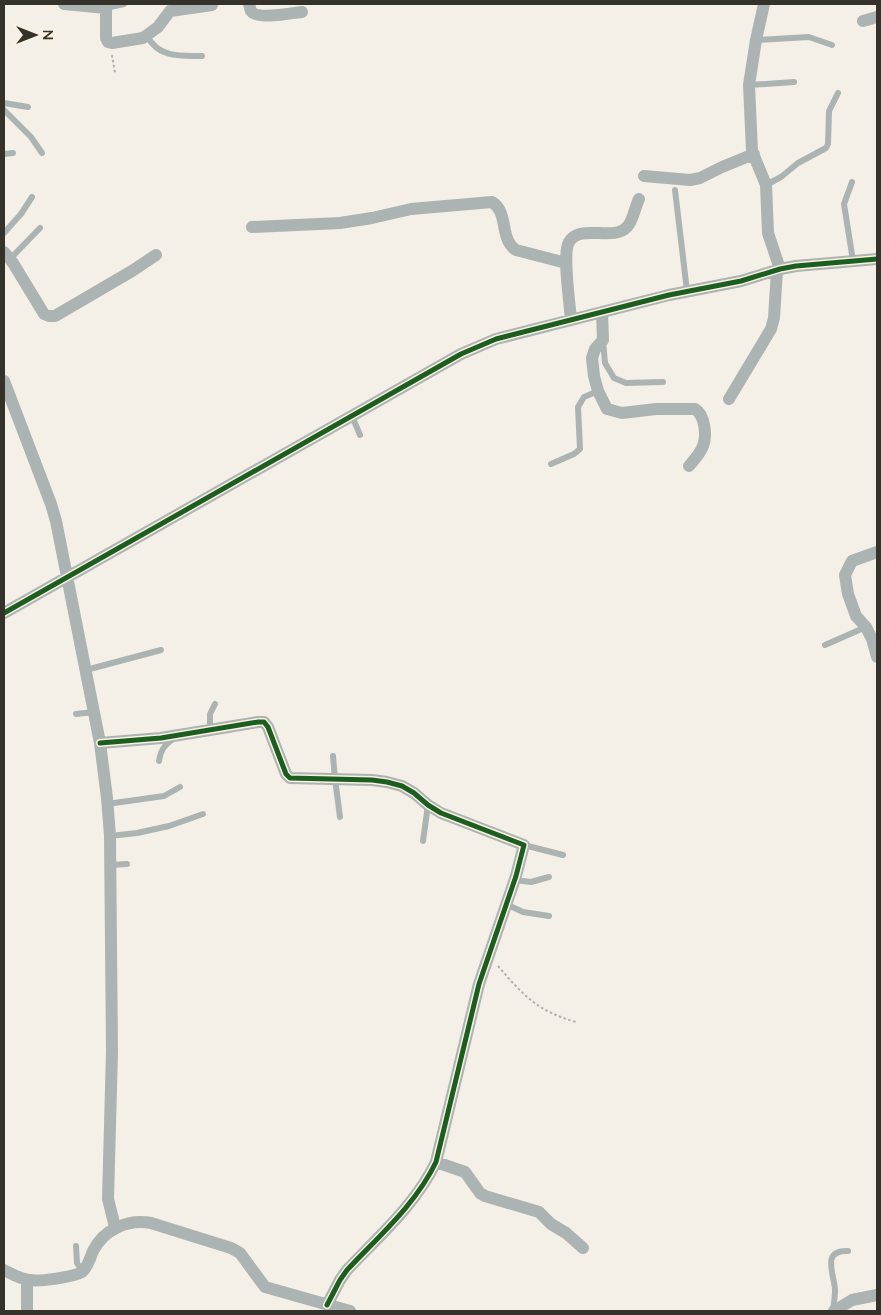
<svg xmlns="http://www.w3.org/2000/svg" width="881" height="1315" font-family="Lato,sans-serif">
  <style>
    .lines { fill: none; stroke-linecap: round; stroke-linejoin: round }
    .path { stroke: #acb0af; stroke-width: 2; stroke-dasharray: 2.5 2.5; stroke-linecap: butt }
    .lane { stroke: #acb3b3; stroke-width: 6 }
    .street { stroke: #acb3b3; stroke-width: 12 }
    .cycleway-casing { stroke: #faf1e1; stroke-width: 8 }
    .cycleway { stroke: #1b5e20; stroke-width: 5 }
  </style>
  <rect width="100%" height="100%" fill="#f4f0e7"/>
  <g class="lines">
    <path class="path" d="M112,55L115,73
      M498,966C523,995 537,1011 576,1022"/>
    <path class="lane" d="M106,8L124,4
      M147,36C159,58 180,56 202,56
      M756,40L809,37L832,45
      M749,85L794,82
      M4,103L28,107
      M4,110L31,137L42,153
      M4,154L13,153
      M852,182L844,204L853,261
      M766,185L781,177L798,163L826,148L828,144L829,111L838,93
      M675,190L687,291
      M4,233L21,214L32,197
      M10,259L40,228
      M603,341L605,363L614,378L626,383L663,382
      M352,416L360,435
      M551,464L574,454L580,449L578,407L584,397L598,391
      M825,645L866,627
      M86,670L161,650
      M76,714L94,712
      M210,730V714L215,704
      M333,756L335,779L340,817
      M159,761C161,749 164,746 173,739
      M107,804L164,796L180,787
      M110,836L137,833L169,826L203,814
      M423,841L428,805
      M524,845L563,855
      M110,865L127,864
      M515,880L531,882L549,877
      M506,904L523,912L549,916
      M76,1246L77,1263L82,1271
      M833,1310C834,1303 835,1297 835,1290C834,1273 821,1250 848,1251"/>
    <path class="street" d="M64,4L106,8V38L108,42L112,43L143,38L158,27L170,11L212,5
      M249,4C250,6 250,9 251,11C257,20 292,13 302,12
      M764,4L756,40L749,85L752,151L766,185L768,233L780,269
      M863,21L877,17
      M644,176L690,180L700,178L722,167L754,154
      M252,227L340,223L372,218L411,209L492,202C509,212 499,239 516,250L566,263
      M4,252L13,263L44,314L49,316H55L132,271L156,255
      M602,312L603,340L595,349L592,358L594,376L598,391L607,409L622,413L656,409H695C705,415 707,436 703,446C700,454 694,460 689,466
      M571,320C570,304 562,254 569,242C580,223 613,242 627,227C633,221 635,207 639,199
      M4,381L51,504L56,521L100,743L107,798L110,836L112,1051L108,1199L115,1227
      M729,399L771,329L774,318L777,270
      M877,552L852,561L845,575L848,594L856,616L866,627L872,639L877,657
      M4,613L461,354L496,339L669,295L741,281L780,269L796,266L877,259
      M100,743L161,738L258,722H264L268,727L286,774L290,778L372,780L387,782L402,786L414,793L428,805L441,813L524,845L516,876L479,984L436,1162C416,1204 379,1236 347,1270L340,1280L327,1305
      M436,1162L465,1172L480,1193L485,1196L539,1212L551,1224L566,1233L583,1248
      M4,1270C12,1274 20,1279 29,1280C39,1282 74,1277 82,1272C88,1267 90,1258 93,1251C104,1229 128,1219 151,1223L231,1248L240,1253L265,1287L350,1311
      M27,1311V1280
      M834,1311L852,1300L877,1295"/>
    <defs>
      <path id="cycleway" d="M4,613L461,354L496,339L669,295L741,281L780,269L796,266L877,259
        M100,743L161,738L258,722H264L268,727L286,774L290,778L372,780L387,782L402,786L414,793L428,805L441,813L524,845L516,876L479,984L436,1162C416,1204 379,1236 347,1270L340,1280L327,1305"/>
    </defs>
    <use href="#cycleway" class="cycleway-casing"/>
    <use href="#cycleway" class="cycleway"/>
  </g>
  <rect width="881" height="1315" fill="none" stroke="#35322c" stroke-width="10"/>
  <g transform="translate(35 35) rotate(90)" stroke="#faf1e1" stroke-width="4" paint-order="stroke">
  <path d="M0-4L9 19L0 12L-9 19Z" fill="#35322c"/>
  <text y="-8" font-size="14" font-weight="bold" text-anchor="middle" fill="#35322c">N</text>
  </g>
</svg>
